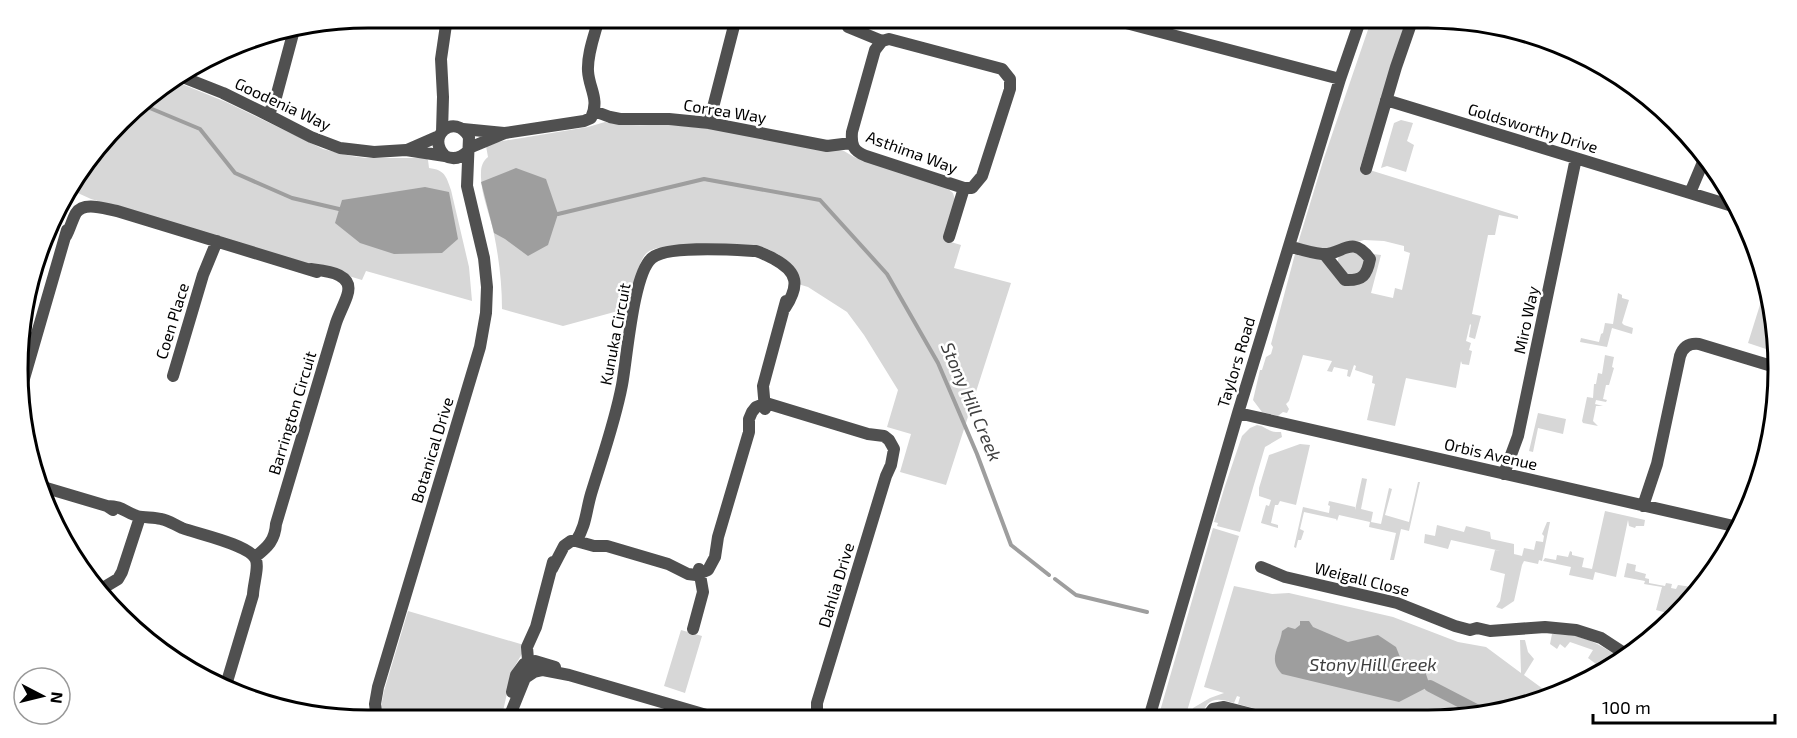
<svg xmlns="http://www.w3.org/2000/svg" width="1797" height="738" font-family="'Exo 2',sans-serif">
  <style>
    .green { fill: #d7d7d7 }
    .water { fill: #9e9e9e }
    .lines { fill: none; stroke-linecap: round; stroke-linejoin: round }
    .stream { stroke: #9e9e9e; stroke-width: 4 }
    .canal { stroke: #9e9e9e; stroke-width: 12 }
    .minor { stroke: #505050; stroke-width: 12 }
    .labels { text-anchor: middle; stroke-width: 5; stroke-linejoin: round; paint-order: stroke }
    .street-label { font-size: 16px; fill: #000; stroke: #fff }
    .water-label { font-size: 18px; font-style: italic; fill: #3f3f3f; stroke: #fff }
    .rim { fill: none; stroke: #000; stroke-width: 3 }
  </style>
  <rect width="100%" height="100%" fill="#fff"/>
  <path class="green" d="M1372,18H1408L1360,167L1518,216V219L1499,215L1495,235H1488L1472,314L1481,316L1475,339L1469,337L1471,325L1470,324L1466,341L1471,343L1469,350L1472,351L1469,365L1462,364L1461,361L1456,388L1406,378L1395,426L1367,420L1375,384L1372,383L1373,376L1355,370L1356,366L1354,365L1350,377L1347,376L1348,370L1334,367L1332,372L1327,371L1332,361L1303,355L1289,401L1286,404L1289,409L1287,413L1283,412L1278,416L1262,412L1253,400L1260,370H1262L1266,357L1271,354L1273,347L1271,344L1295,254L1297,253L1320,258L1346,286H1349L1362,281L1373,254L1381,255L1371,293L1393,298L1395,288L1402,290L1410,253L1404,251V246L1384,241L1364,240L1333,249H1318L1298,243L1324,158Z
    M177,82L226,102L323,149L351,156L366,158H426L428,160L429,168C445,170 446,176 451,190L469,267L472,301L366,271L362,280L91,199L69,189L138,105Z
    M1401,120L1413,123L1407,141L1414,145L1406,172L1387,166L1381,168L1394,123Z
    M605,122C631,128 658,123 684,126C737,131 791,142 844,151L854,157L947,188L953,193L955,200L944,240L961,245L954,268L1011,283L946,485L900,472L911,434L887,427L898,390L864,335L847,312L808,287L798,284L782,258L770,250L763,247C739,246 666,240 648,252C638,258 631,296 629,308L563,326L502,309C502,283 499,259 494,234C490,214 480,193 481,173C481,166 483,161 488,157L486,146L497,142L588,127Z
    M1346,251L1363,254L1366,267L1352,278L1337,265L1339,255Z
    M1764,292L1776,338L1772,351L1748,343Z
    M1618,293L1622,295V298L1629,300L1622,323L1624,325L1633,328L1632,334L1612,328L1607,347L1580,342L1581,338L1599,342L1601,334L1603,333L1605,323L1613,324Z
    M1605,355L1614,357L1612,367L1614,368L1609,385H1606L1603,399L1607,400L1606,402L1596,400L1595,404L1603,406H1596L1593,421L1598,426L1583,423L1582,421L1587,397L1593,398L1594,384H1596L1598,373L1602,374Z
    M1538,413L1566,419L1563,434L1538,428L1533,452L1529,451Z
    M1257,425C1266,426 1268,433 1281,432L1282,437L1265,447L1240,532L1217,526L1218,523L1214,522L1225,486L1242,436L1250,428Z
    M1300,444L1310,445L1296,505L1280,501L1278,505H1275L1271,523L1278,525V528L1261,523L1266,505L1269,506L1271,500L1259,496V488L1269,455Z
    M1362,478L1367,479L1361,509L1373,512L1371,522L1381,524L1389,488L1392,489L1385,515L1409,522L1418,482H1420L1409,531L1401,529L1394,560H1390L1396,533L1369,527L1370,522L1339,515L1337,521L1336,519L1304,512L1300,529L1304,531L1301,540H1298L1296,548L1294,547L1303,507L1329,513L1330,506L1328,505L1329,501L1355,507V510Z
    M1605,511L1645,520L1644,526H1636L1635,528L1629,526L1628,520L1616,577L1595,572L1593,580L1569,575L1571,567L1543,561L1545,558L1556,560L1557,555L1568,557L1570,551L1572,552V555L1584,558L1582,567L1592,569Z
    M1547,522H1550L1542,561L1539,560L1538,564L1524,561L1522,565L1514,601L1502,609L1496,607L1500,601L1505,574L1490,570L1495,550L1501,551L1451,540L1448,549L1424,543L1425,534L1435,536L1437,525L1464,532L1466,526L1490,532L1491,539L1514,544V554L1522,556L1524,548L1534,550L1536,541L1543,542L1544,536L1542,534Z
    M1213,528L1239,536L1185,718H1158Z
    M1627,563L1636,565L1635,571L1646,574L1645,578L1649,579V583L1665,586L1666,583L1672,584L1671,588L1676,589L1678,585L1692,587L1691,596L1675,615L1656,610L1662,587L1644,584L1645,581L1624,577Z
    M1234,586L1272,594L1289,593L1393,617L1458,642L1486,647L1521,673L1520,640H1525L1528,652L1534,659L1524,675L1550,694L1474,717H1286L1238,704L1240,697L1237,696L1234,703C1215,697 1207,698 1201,718H1190L1193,708L1210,698L1224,693L1204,687Z
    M408,611L524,645L523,652L512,671L501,720H383L381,707L384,691Z
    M681,630L702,636L685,693L664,686Z
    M1552,634C1579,633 1600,643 1621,659L1614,663L1607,658L1603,663L1596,664L1588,658L1593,650L1570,642L1565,648L1560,644L1557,649L1550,644Z"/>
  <path class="water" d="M516,168L546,179L558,214L548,245L528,256L505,239L494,233L481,182Z
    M425,187L449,192L458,239L442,253L394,254L360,243L335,223L342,200Z
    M1300,621H1309L1313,627L1348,642L1378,635L1396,647L1400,657C1407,662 1414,661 1423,665L1430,686L1399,702L1282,674C1267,659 1280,647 1282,631L1288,627L1295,629L1300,625Z"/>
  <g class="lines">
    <path class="stream" d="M137,106H145L200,129L235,173L292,198L339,209
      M558,214L704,179L820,200L887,274L938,363L977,454L1011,545L1049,575
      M1055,579L1076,595L1147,612"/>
    <path class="canal" d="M1430,686L1484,714"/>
    <path class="minor" d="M1107,18L1340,79
      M848,27L882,41
      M889,39L1002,69L1010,79V89L982,176L972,188H964L866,156C853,151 851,145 852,132L875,50L882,41Z
      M185,78L223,93L268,115L311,137L340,148L374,152L406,150L445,156
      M1386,100L1739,208
      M594,111L610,117L620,119H669L709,123L827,146L851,143
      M268,115L275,101L294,30
      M709,123L736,18
      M463,129L504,133
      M442,132L443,97L441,59L447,18
      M469,148L505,133L584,121L591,118C600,99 589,89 588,71C587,53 595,34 599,18
      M407,150L439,136
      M1366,169L1396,67L1413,18
      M1690,193L1703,162
      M66,236C70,229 72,220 76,213C84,201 105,209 117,211L317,272
      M949,237L964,188
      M1289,246C1299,249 1311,253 1322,254C1342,256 1351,233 1370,259C1367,275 1363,281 1345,280L1325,255
      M173,376L203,275L217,241
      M23,382L67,230
      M765,409L763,386L786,301
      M1238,413L1738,527
      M1504,474L1518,436L1576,158
      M43,487L107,506L113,510
      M107,506C123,506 124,512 137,516C145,518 153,517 161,519C168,520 175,525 182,528C198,534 247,544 255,558C260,565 253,585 253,595L226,685
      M1643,506L1657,464L1680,356C1683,347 1689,343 1699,344L1775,367
      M576,541C586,526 586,511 591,494C602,458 615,422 622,385C627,359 633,273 652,258C668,245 735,250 756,251C763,253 768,256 774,259C798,272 800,285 785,308
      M255,557C268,547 275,540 276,524L336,323C339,314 344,305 347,296C355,273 326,271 311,269
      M1261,567L1285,577L1397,603L1455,626L1470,630L1477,628L1490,631L1545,627L1576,630L1601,638L1627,655
      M552,569L564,546L571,541H576L594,546H607L668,564L688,574L696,575L708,570L715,557L718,537L749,432V419L752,412L756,407L766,403L868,434L884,436L889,440L894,449L891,465L886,476L817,703V719
      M103,588L118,579L122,572L140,517
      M693,629L703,592L699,569
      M534,672L528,660L527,647L536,627L553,562
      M512,692L516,675L524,664L535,661L555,667
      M1149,718L1238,413L1340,79L1361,18
      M1206,718L1213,709L1224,707L1267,718
      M377,720L375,704L378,687L480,347L486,313L487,287L484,258L467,186L469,137C455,112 425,136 445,156C453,160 461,158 468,151
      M508,720L525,678L534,672L543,670L569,675L720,719"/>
  </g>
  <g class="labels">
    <g class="street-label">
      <text transform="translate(283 104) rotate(25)" y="6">Goodenia Way</text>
      <text transform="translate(725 111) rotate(9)" y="6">Correa Way</text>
      <text transform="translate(1533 128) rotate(17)" y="6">Goldsworthy Drive</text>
      <text transform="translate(912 152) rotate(20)" y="6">Asthima Way</text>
      <text transform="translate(1526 320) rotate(-78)" y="6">Miro Way</text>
      <text transform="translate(172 321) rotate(-73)" y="6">Coen Place</text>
      <text transform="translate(615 334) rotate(-79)" y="6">Kunuka Circuit</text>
      <text transform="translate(1236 362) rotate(-73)" y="6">Taylors Road</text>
      <text transform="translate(292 413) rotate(-73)" y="6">Barrington Circuit</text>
      <text transform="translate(432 450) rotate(-73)" y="6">Botanical Drive</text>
      <text transform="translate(1491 454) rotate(13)" y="6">Orbis Avenue</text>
      <text transform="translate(1362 579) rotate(14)" y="6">Weigall Close</text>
      <text transform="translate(836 585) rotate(-73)" y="6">Dahlia Drive</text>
    </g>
    <g class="water-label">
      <text transform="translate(971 402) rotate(67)" y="6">Stony Hill Creek</text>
      <text x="1373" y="671">Stony Hill Creek</text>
    </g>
  </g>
  <path d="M0 0H1797V738H0ZM368 28H1428A340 340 0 0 1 1768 368V370A340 340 0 0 1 1428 710H368A340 340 0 0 1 28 370V368A340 340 0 0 1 368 28Z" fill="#fff" fill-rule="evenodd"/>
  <path class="rim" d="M368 28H1428A340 340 0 0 1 1768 368V370A340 340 0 0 1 1428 710H368A340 340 0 0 1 28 370V368A340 340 0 0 1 368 28Z"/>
  <g transform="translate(42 696) rotate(97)"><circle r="28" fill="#ffffff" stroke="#999999" stroke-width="1.5"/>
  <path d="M0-4.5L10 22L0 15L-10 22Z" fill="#000000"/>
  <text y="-9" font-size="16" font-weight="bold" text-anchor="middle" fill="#000000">N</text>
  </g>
  <path d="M1593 714v9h182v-9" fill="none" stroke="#000000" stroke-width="3"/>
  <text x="1602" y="714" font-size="18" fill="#000000" stroke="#ffffff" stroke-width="4.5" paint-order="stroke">100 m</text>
</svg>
